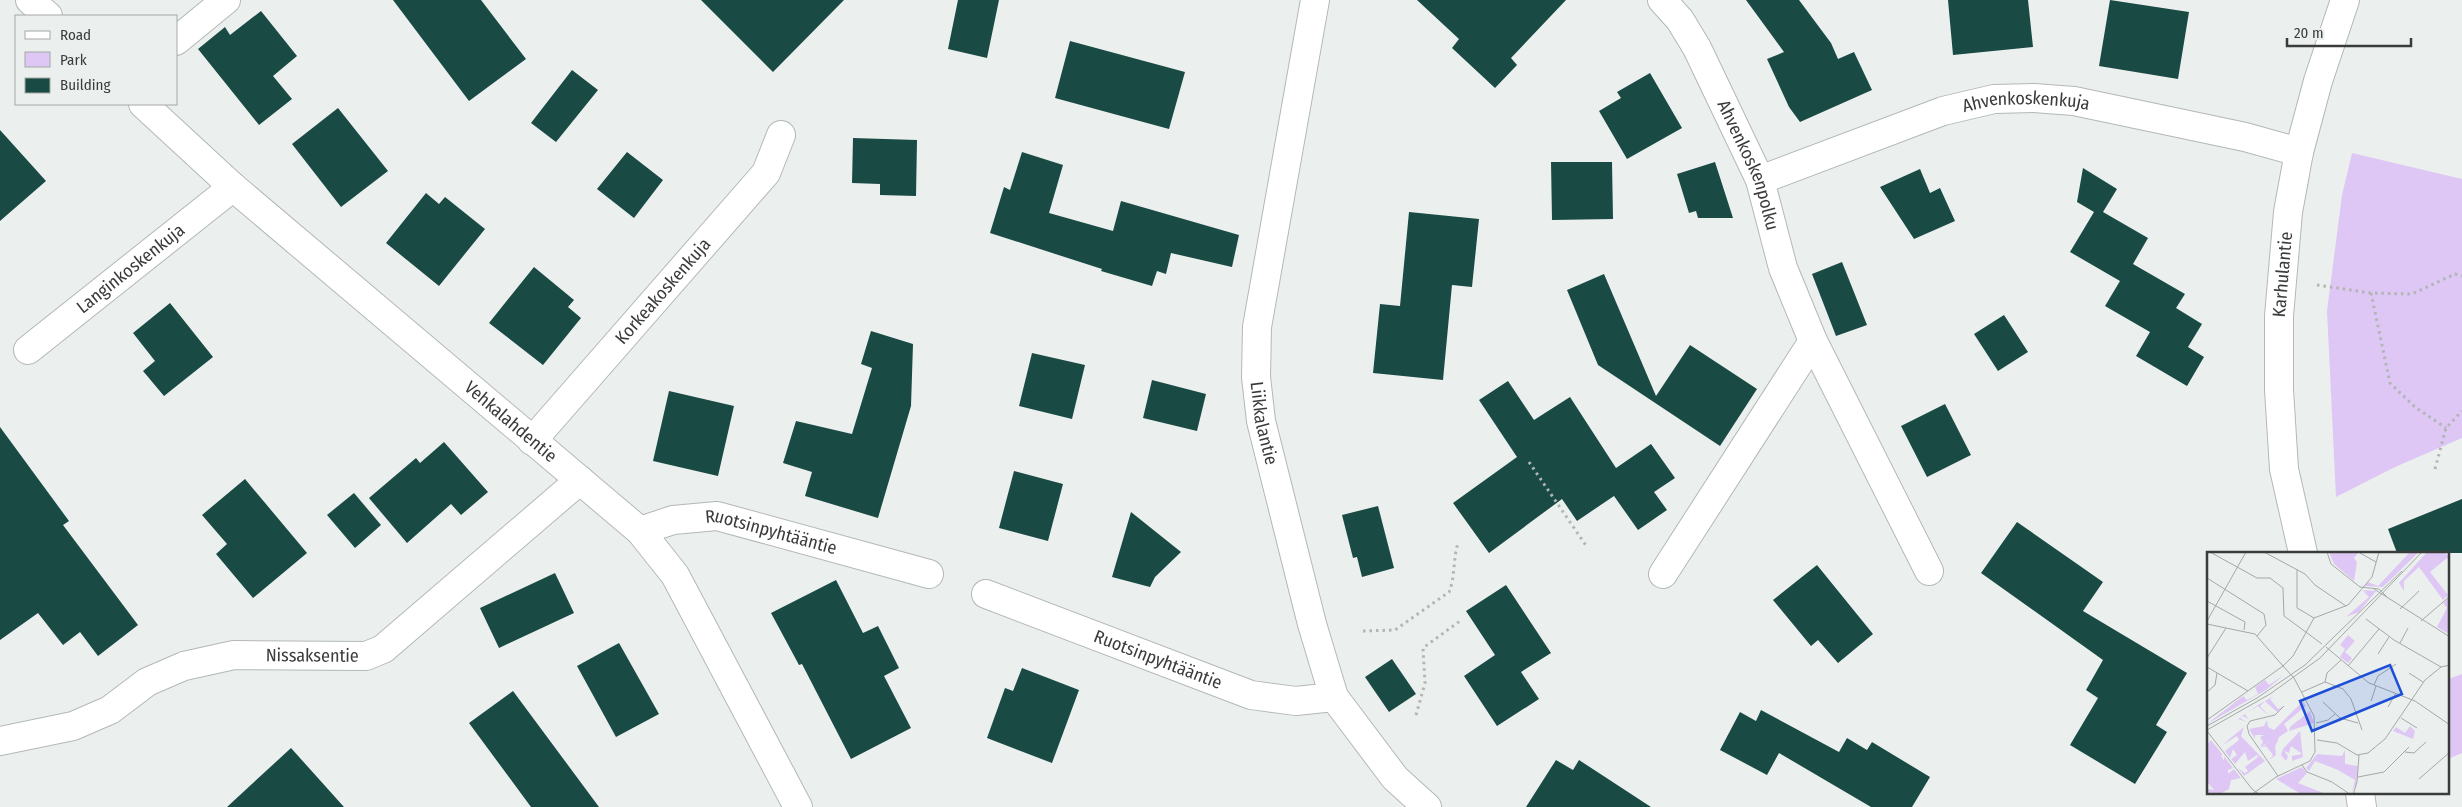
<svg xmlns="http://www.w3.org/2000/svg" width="2462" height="807" font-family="'Fira Sans Condensed',sans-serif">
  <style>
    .green { fill: #dec7f4 }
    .building { fill: #1a4a44 }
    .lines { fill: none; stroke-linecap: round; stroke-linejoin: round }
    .minor-casing { stroke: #b3b8b7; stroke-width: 30 }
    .major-casing { stroke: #b3b8b7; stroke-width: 30 }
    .path { stroke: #b1b5b4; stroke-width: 3; stroke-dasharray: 2.5 4; stroke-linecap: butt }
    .minor { stroke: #fff; stroke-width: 28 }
    .major { stroke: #fff; stroke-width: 28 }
    .labels { text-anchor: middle; stroke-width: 5; stroke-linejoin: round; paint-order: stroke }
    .street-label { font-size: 18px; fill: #3a3c3b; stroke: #ebf0ef }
    .inset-road { fill: none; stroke: #a4a8a7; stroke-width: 1 }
    .view { fill: #1d4ed8; fill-opacity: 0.15; stroke: #1d4ed8; stroke-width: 2.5 }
    .inset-edge { fill: none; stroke: #3a3c3b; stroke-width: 2.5 }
  </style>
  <rect width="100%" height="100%" fill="#ebf0ef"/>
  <path class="green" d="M2352,153L2462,179V438L2395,467L2336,497L2327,311L2342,195Z
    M2462,674V753L2448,759V679Z"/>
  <path class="building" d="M393,0H481L526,59L469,101Z
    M701,0H844L773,72Z
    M958,0H999L987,58L948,49Z
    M1417,0H1566L1511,58L1517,65L1495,88L1452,48L1459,39Z
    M1746,0H1799L1831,43L1838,59L1854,52L1872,90L1800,122L1789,107L1767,59L1784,52Z
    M1948,0H2028L2033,47L1953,55Z
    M2110,0L2189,12L2178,79L2099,66Z
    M261,11L297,56L273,76L292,99L259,125L198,49L225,27L230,35Z
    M1070,41L1185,72L1169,129L1055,98Z
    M572,70L598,90L556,142L531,123Z
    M1650,73L1682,128L1627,159L1599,111L1621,98L1617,92Z
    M338,108L388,171L341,207L292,144Z
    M0,130L46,181L0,221Z
    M853,138L917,140L916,196L880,195V184L852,183Z
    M627,152L663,180L634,218L597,189Z
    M1022,152L1063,165L1049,213L1113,231L1121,201L1239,235L1232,267L1171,253L1166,274L1157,271L1152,286L1101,271L1102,269L990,233L1004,187L1010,190Z
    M1551,162H1612L1613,219L1552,220Z
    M1715,162L1733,218H1698L1696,211L1689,213L1677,174Z
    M2083,168L2117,189L2103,212L2148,238L2133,264L2185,294L2176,308L2202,324L2188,347L2204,357L2187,386L2136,356L2150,332L2105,306L2120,281L2070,252L2094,212L2077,202Z
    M1920,169L1930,193L1940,188L1955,221L1914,239L1880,187Z
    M426,193L439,204L445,197L485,229L439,286L386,243Z
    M1409,212L1479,219L1472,287L1452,285L1443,380L1373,373L1380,304L1400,306Z
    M1842,262L1867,325L1836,336L1812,274Z
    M534,267L574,300L568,307L581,318L543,365L489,323Z
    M1604,274L1656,396L1690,345L1757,389L1720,446L1598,365L1567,290Z
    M170,303L213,357L164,396L143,371L155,361L133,333Z
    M2004,315L2028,352L1998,371L1974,334Z
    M871,331L913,344L911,406L878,518L805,496L812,472L783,463L796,421L852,434L872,368L861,364Z
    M1032,353L1085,365L1072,419L1019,406Z
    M1152,380L1206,394L1197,431L1143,418Z
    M1508,381L1534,420L1570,397L1616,468L1651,444L1675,478L1654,492L1667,510L1638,530L1614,496L1577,521L1562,499L1489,553L1453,503L1517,457L1479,400Z
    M669,391L734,406L718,476L653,461Z
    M1945,404L1971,455L1927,477L1901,426Z
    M0,427L69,521L63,525L138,625L98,656L80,632L63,645L38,613L0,640Z
    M444,442L488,492L461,515L451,504L407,543L369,498L416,458L420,463Z
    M1014,471L1063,484L1048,541L999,528Z
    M245,479L307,553L253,598L216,554L227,544L202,515Z
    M354,493L381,525L355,548L327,515Z
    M2462,499V553H2397L2388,529Z
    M1378,506L1394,568L1362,577L1357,557L1353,558L1342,515Z
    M1131,512L1181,552L1155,577L1150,587L1112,577Z
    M2017,522L2103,582L2083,611L2187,673L2156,725L2167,732L2135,784L2070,745L2098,698L2086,690L2103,660L1981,573Z
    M1817,565L1873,634L1838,663L1818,640L1811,646L1773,600Z
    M555,573L574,613L499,648L480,608Z
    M836,580L863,633L878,626L899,668L884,676L911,728L851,759L802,664L799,665L771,613Z
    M1506,585L1551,653L1521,672L1539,699L1497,726L1464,676L1495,655L1466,611Z
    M619,643L659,714L616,737L577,666Z
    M1392,659L1416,694L1389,712L1365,677Z
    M1022,668L1079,690L1052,763L987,738L1005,688L1013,691Z
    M513,691L599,807H531L469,723Z
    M1761,710L1839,752L1847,738L1867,750L1872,742L1930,777L1912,807H1871L1779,753L1767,775L1720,750L1740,712L1756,721Z
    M291,748L344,807H227Z
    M1556,760L1573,770L1579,760L1651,807H1526Z"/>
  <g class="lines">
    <defs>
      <g id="minor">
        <path d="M30,0L48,16"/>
        <path id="s1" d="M1315,0L1257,327L1256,377L1261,421L1312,624L1334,697L1395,778L1427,807"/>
        <path id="s2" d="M1662,0L1680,20L1697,48L1760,180L1783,268L1813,341L1929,571"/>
        <path d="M176,41L226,0"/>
        <path id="s3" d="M143,104L233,187L640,531L675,575L798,807"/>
        <path id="s4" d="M1760,180L1943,111L1994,99L2034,98L2074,101L2245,137L2299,152"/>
        <path id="s5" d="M28,350L233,187"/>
        <path id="s6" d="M532,441L766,173L781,135"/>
        <path id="s7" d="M640,531L673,520L717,516L929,574"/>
        <path d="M1663,574L1813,341"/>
        <path id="s8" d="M986,594L1251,695L1296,701L1334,697"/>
        <path id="s9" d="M0,741L73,726L110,710L147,682L184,666L234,655L366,656L383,649L580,480"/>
      </g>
      <g id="major">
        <path id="s10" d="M2303,553L2284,469L2279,390V316L2288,212L2299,152L2318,81L2345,0"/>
        <path d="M2360,793L2362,807"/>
      </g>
    </defs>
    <use href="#minor" class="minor-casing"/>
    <use href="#major" class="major-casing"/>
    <path class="path" d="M2317,285L2371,293L2412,294L2455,274L2462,276
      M2371,293L2390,383L2415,407L2446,428
      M1529,462L1587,547
      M2435,469L2446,428L2462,411
      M1363,631L1395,630L1449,592C1455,579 1453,558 1458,543
      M1416,715L1425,683L1423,648L1460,621"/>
    <use href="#minor" class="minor"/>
    <use href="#major" class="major"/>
  </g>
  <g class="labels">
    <g class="street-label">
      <text dy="6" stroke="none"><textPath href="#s4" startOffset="280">Ahvenkoskenkuja</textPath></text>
      <text dy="6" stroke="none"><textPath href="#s2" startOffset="188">Ahvenkoskenpolku</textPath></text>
      <text dy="6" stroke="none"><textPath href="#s5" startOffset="131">Langinkoskenkuja</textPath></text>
      <text dy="6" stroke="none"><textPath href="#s10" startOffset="281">Karhulantie</textPath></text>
      <text dy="6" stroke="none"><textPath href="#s6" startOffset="199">Korkeakoskenkuja</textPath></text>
      <text dy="6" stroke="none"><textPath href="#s1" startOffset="429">Liikkalantie</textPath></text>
      <text dy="6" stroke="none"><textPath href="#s3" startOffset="486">Vehkalahdentie</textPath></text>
      <text dy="6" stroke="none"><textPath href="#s7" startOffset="135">Ruotsinpyhtääntie</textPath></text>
      <text dy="6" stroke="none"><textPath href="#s9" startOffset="331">Nissaksentie</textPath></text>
      <text dy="6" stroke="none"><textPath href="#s8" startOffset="184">Ruotsinpyhtääntie</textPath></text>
    </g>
  </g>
  <g transform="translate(2207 552)">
    <rect width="242" height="242" fill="#ebf0ef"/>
    <path d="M122,0H152L147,6L150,10L147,29L127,12ZM203,0H212L176,35L157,34L161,30L171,34ZM220,0H236L242,4V9L240,6L223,20L241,43L236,48L212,15L197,29V39L192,31ZM155,38L162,42L156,38L169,39L152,60L139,65L162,45ZM242,45L243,46L242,82L230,75L240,56L236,51ZM141,83L148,89L138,100L145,106L141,111L133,105L138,97L133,93ZM77,123L59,138L0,172L36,144L40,148L51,142L48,135L58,128L62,133ZM67,144L63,147L71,157L76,154L70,160L58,149L53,154L62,164L51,154L38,162L41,167L36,164L33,166L40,170L31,167L51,153ZM96,149L99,154L77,172L81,179L72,185L68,195L69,203L62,208L66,203L59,194L53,196L64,189L53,195L56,190L53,185L57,183H48V187L42,177L57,174L60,168L61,175L67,178ZM103,159L107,171L82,179L83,175ZM203,174L208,179L206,187L186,179L189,175L198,181ZM37,175L34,184L58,209L37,224L31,216L38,221L41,219L38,215L51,205L50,203L41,209L38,200L28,212L24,207L30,203L26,197L23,206L18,199L32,188L30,184L14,194ZM93,179L96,205L85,209V204L95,202L84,194L82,201L77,199L81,204L79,209L74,203L76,197ZM4,188L16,203H14L17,209V204L26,216L21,218V222L27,217L34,226L24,228L22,237L13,242H0L1,237L7,238L0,230V193ZM138,198V212L151,214L149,232L145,240L148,228L131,218L108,209L102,219L99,216L110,202L135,204ZM95,215L100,221L91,231L119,242H94L69,227Z" fill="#dec7f4"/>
    <path class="inset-road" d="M3,0L50,26H63L76,36L77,64L115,92M57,0L98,22L108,33L139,54M120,0L124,12L153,35L172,37L181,46M153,1L169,10M90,18V56L107,66M0,26L57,62L59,73L50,84M167,37L243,85M0,49L38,70L37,78M193,57L212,39M159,67L187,88L234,115M0,69L39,0M214,69L243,44M0,72L19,76M19,76L48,82L76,114L86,104L107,66L141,53L165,25L172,0M193,91L201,76M119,95L162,131L208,149L243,173M171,102L182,85M0,106L19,76M141,114L172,77M0,115L41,139M202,121L216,130M118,130L120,121L134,108M167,133L171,124L189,112M0,140L8,133L10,121M95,140L118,130L136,137L144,147L155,178M164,149L169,134M116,150L133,166L151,171M181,155L189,141M194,166L210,176M0,168L76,114M109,171L121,168L128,162M0,174L50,146L98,113L195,19M0,178L63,142L113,106L215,0M0,179L45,237L53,243M110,188L130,191L150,203L161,201L178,187L218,128L234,115L243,113M198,200L207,201L219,190M95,213L100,220L125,230L144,243M71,224L42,182L40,174L43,169L68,163L77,154M151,225L177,220L202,195M212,227L243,200M44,243L69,225L103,209L108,200L107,164L87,126L76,114M146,243L150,230L152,203"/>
    <path class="view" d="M183,113L195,142L105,179L93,149Z"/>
    <rect width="242" height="242" class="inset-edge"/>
  </g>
  <rect x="15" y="15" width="162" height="90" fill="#ebf0ef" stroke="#a4a8a7"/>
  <rect x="25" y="31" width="25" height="8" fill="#ffffff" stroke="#a4a8a7"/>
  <text x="60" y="40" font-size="15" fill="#3a3c3b">Road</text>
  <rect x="25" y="52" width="25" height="15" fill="#dec7f4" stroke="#a4a8a7"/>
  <text x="60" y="65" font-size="15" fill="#3a3c3b">Park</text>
  <rect x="25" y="78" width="25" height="15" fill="#1a4a44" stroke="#a4a8a7"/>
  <text x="60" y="90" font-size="15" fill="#3a3c3b">Building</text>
  <path d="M2287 38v8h124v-8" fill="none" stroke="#3a3c3b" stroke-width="2.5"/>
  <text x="2294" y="38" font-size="15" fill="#3a3c3b" stroke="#ebf0ef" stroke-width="4" paint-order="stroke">20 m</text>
</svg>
